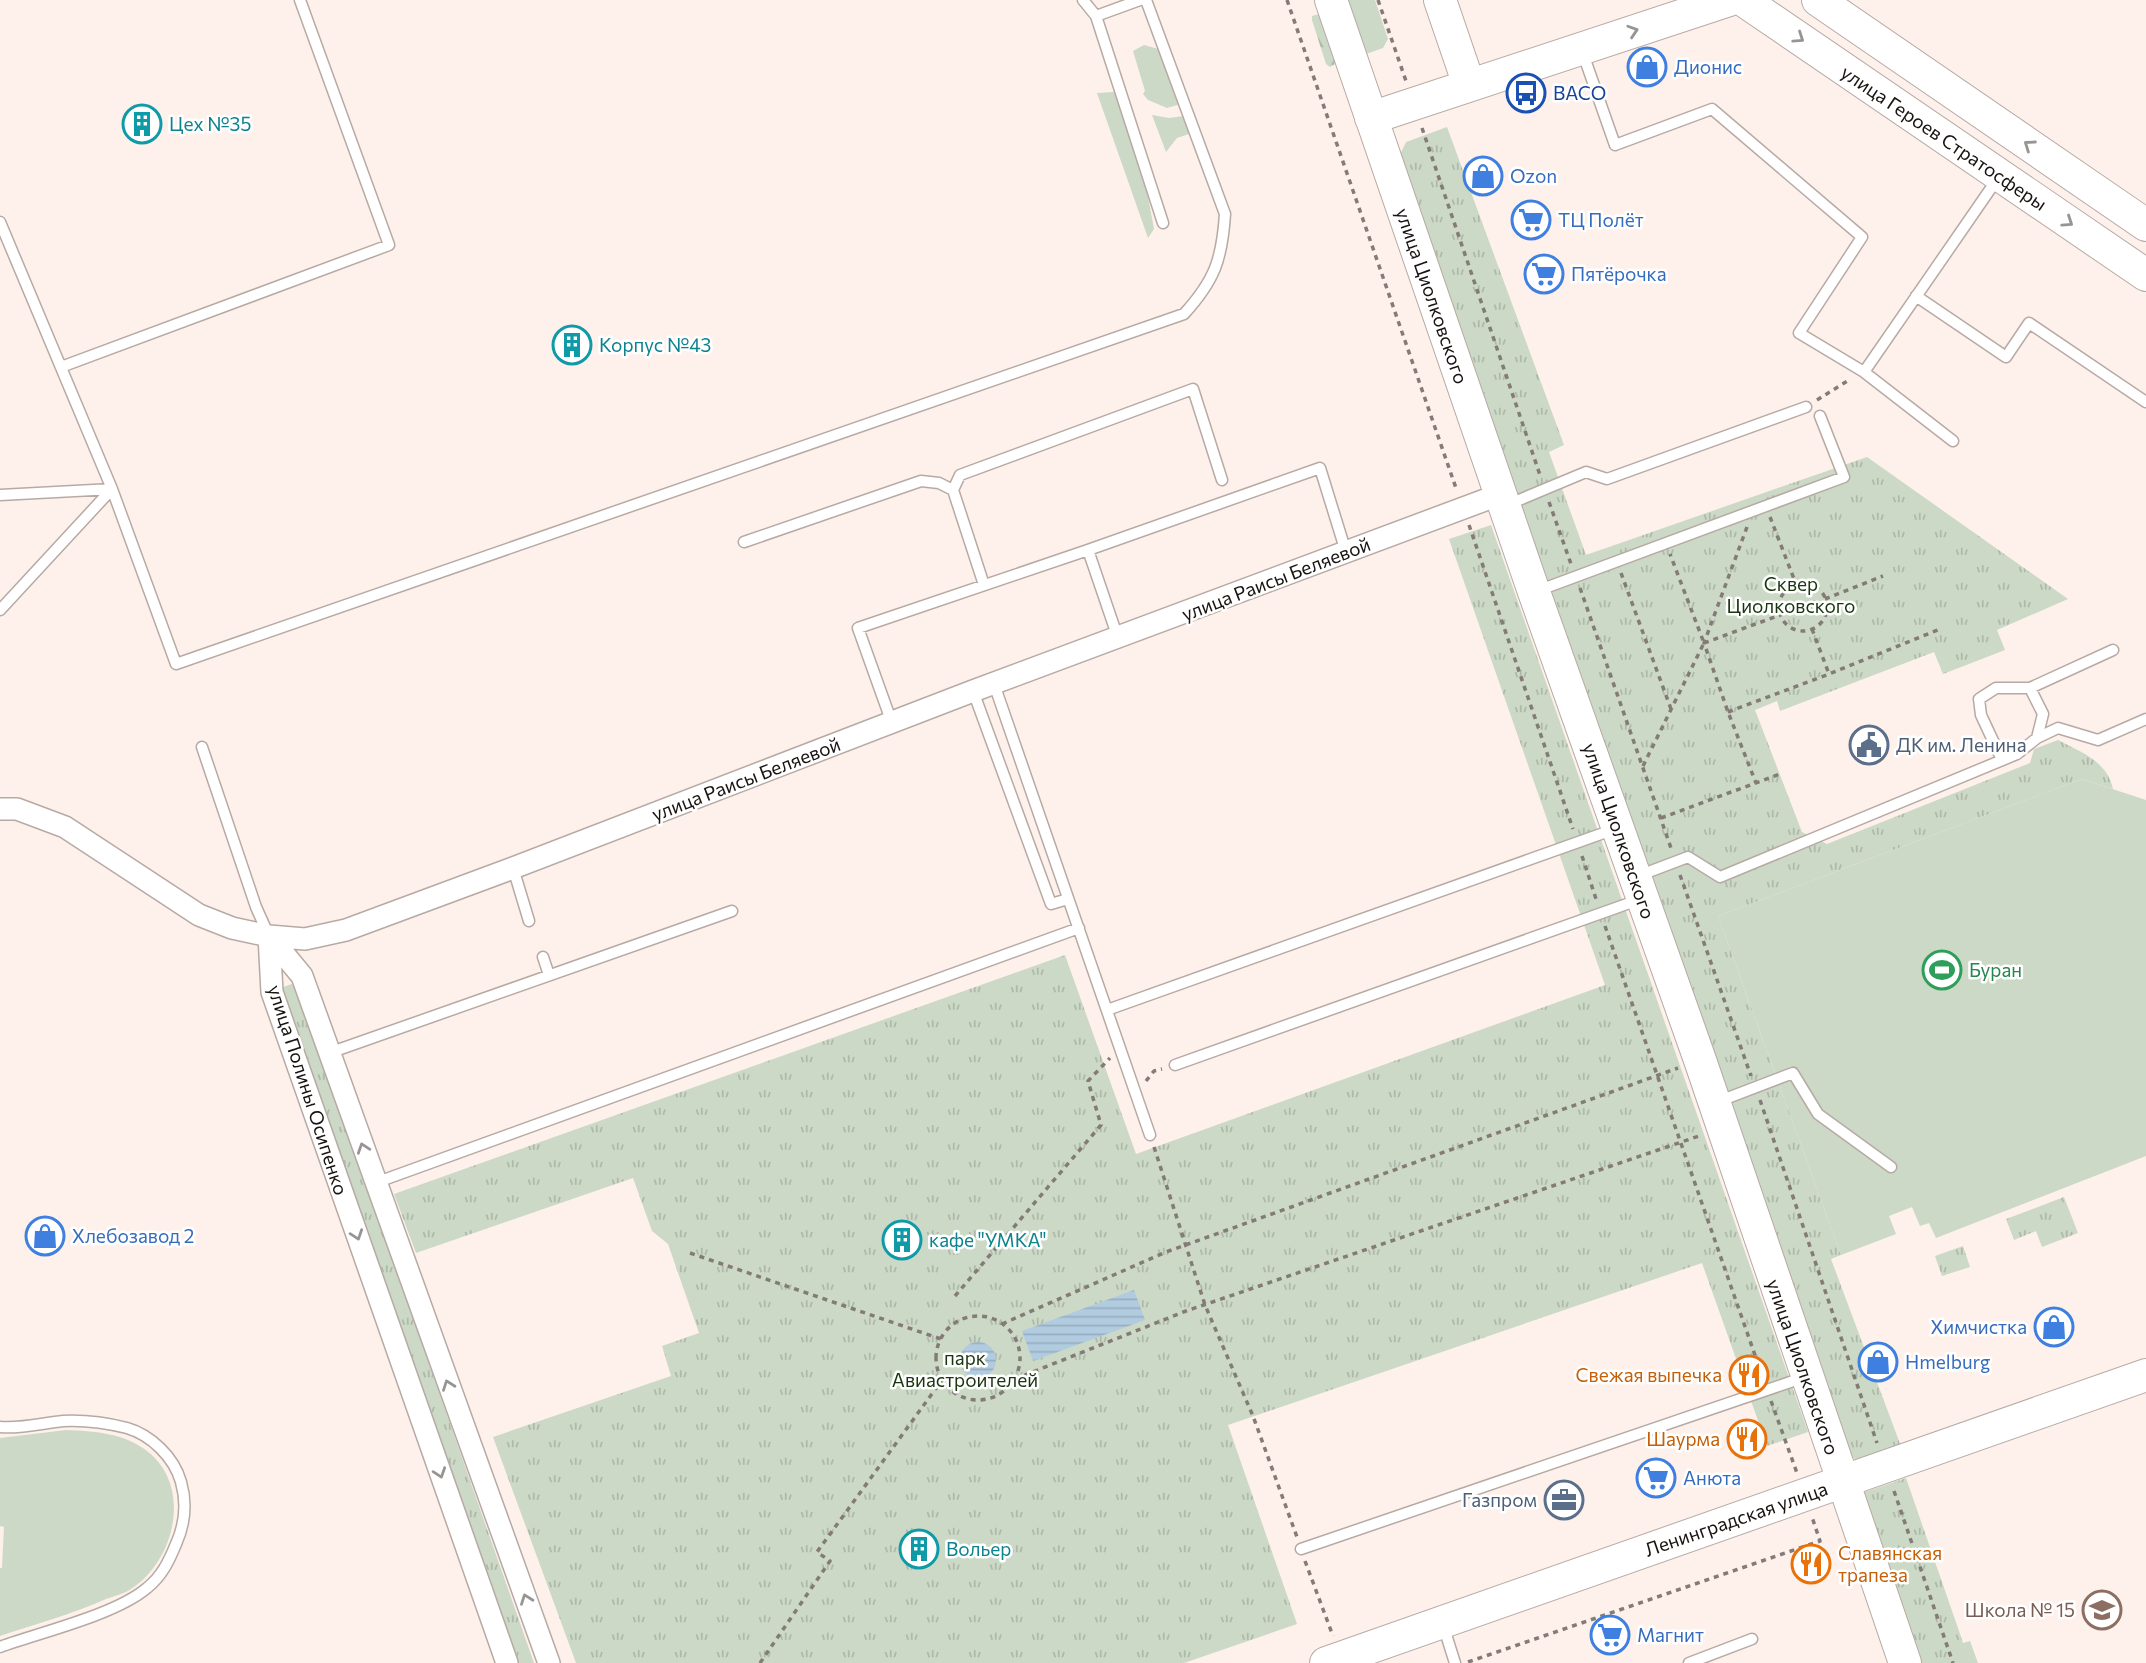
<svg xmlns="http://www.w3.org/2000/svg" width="2146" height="1663" font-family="Commissioner,sans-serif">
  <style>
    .grass { fill: #cbd9c6 }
    .forest { fill: url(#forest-firs) }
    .park { fill: url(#park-tufts) }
    .water { fill: url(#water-rules) }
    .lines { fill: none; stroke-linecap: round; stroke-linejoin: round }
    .lane-casing { stroke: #b7aaa4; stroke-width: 13 }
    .street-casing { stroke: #b7aaa4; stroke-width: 24 }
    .secondary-casing { stroke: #b7aaa4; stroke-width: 34 }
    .path { stroke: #847b77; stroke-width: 3.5; stroke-dasharray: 5 5; stroke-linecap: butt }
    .lane { stroke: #fff; stroke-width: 10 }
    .street { stroke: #fff; stroke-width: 21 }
    .secondary { stroke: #fff; stroke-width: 32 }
    .oneway { stroke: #979594 }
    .labels { text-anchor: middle; stroke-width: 5; stroke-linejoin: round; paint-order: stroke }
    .shop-label { font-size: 19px; fill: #366cbe; stroke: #fff; text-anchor: start }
    .transit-label { font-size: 19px; fill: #164399; stroke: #fff; text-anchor: start }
    .culture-label { font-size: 19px; fill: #0d838f; stroke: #fff; text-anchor: start }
    .street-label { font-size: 19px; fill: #181311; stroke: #fff }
    .park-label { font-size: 19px; fill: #1a350f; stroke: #fff }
    .service-label { font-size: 19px; fill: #4e5e75; stroke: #fff; text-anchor: start }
    .leisure-label { font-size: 19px; fill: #27864d; stroke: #fff; text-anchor: start }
    .food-label { font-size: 19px; fill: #c56008; stroke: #fff; text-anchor: end }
    .education-label { font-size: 19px; fill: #785e54; stroke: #fff; text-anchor: end }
  </style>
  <defs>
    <pattern id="forest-firs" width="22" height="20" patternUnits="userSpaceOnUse" patternTransform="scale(1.75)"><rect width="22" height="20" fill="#cbd9c6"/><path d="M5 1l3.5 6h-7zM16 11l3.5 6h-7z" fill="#aeb9a9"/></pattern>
    <pattern id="park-tufts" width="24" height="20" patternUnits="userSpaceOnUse" patternTransform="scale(1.75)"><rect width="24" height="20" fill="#cbd9c6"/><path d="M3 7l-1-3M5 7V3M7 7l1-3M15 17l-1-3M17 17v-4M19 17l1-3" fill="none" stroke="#aeb9a9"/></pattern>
    <pattern id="water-rules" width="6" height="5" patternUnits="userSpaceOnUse" patternTransform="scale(1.75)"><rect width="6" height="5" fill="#b1cce0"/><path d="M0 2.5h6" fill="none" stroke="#98aebf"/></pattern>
  </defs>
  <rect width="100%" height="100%" fill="#fef1eb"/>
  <path class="grass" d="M1347,0H1375L1388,39L1383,48L1366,54Z
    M1144,45L1162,50L1181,104L1167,108L1148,100L1143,94L1145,91L1133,51Z
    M1113,92L1116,93L1146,186L1154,229L1148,238L1097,93Z
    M1152,115L1169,118L1184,116L1189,134L1177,138L1166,152Z
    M2082,779L2146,800V1156L1936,1238L1929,1223L1920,1226L1912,1207L1889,1216L1896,1234L1841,1255L1718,916Z
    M66,1430C94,1431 124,1433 147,1451C193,1486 175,1561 131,1589C124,1594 114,1596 106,1599C72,1614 36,1624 0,1636V1568H2L4,1527L0,1526V1438Z"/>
  <path class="forest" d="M1319,14L1322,17L1336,59L1334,65L1330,67L1326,64L1312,20V16Z"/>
  <path class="park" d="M1447,127L1564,445L1549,452L1586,555L1867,457L2068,599L1997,630L2005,650L1943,674L1934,652L1780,711L1777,701L1755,710L1802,832L1827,844L2030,763L2034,749L2058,740C2081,752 2107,761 2113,789L2082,779L1718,916L1841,1255L1831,1259L1902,1449L1860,1463L1849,1454L1396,163L1406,142Z
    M1491,525L1808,1432L1767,1446L1702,1263L1228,1425L1297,1624L1184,1663H576L493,1437L671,1376L662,1346L699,1333L668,1244L652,1231L633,1178L416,1253L394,1194L1065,955L1136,1154L1605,985L1449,539Z
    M292,984L297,987L534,1663H514L283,1003V987Z
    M2064,1197L2078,1233L2042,1247L2036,1231L2014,1240L2006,1219Z
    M1963,1246L1970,1267L1942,1276L1935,1256Z
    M1906,1478L1959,1631L1963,1643L1970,1641L1978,1663H1921L1862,1493Z"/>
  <path class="water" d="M1134,1290L1145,1320L1033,1361L1022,1331Z
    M960 1360a18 18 0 1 1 36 0a18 18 0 1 1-36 0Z"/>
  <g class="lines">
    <defs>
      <path id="lane" d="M1083,0L1096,16L1163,223
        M1096,16L1140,0
        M1582,51L1615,145L1712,109L1862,237L1799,333L1864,372L1953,441
        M0,222L112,489L0,610
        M1916,296L2006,357L2029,323L2146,402
        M61,367L389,245L300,0
        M1864,372L1998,178
        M953,490L960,475L1193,389L1222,480
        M0,495L112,489L176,664L1184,314C1215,280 1222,259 1225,214L1146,0
        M1507,505L1586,472L1607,479L1806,407
        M744,542L921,481L939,483L953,490L984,585
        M1537,591L1844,477L1820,416
        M1118,638L1088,550L1320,468L1346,552
        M994,684L1150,1135
        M2030,688L2113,650
        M973,691L1051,904L1068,899
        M892,723L858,628L1088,550
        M202,747L256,907L269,936
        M2002,760L1981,715L1979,699L1996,688H2030L2043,714L2037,738
        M513,868L529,921
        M1638,876L1688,857L1720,877L2017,754L2037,738L2058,728L2098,740L2146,719
        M543,957L549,975
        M1107,1010L1615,829
        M329,1053L732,911
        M1175,1065L1641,899
        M1717,1102L1793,1073L1818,1114L1891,1167
        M375,1183L1079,928
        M0,1427C21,1429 43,1423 63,1421C84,1420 107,1423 127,1428C151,1435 174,1457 181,1482C187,1503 185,1524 176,1544C169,1561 162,1576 147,1588C115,1615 41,1632 0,1647
        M1301,1549L1805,1377
        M1443,1625L1455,1663
        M1689,1663L1752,1639"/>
      <path id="street" d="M0,809H17L65,827L199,915L232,928L269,936L305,939L346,930L513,868L973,691L1501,494
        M269,936L302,976L549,1663
        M269,936L272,992L507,1663"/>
      <path id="secondary" d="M1331,0L1534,592L1700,1060L1905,1663
        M1440,0L1469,85
        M1743,0L2146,275
        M1818,0L2146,225
        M1371,118L1729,0
        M1326,1663L2146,1375"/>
    </defs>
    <use href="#lane" class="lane-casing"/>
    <use href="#street" class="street-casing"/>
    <use href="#secondary" class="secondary-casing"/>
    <path class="path" d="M1287,0L1457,491
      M1378,0L1406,81
      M1422,128L1540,475
      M1817,400L1849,380
      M1549,502L1571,564
      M1770,517L1796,584
      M1469,525L1573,829
      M1747,527L1704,643L1728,712L1756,783
      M1621,573L1671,709
      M1779 607a24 24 0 1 1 48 0a24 24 0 1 1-48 0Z
      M1580,588L1671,848
      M1825,599L1883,576
      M1812,629L1829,674
      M1704,643L1780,615
      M1728,712L1829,674L1940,629
      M1643,766L1704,643L1670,554
      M1661,818L1780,774
      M1582,856L1597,902
      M1680,875L1751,1076
      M1605,926L1763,1378
      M1146,1081L1154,1071L1162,1069
      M1760,1100L1877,1443
      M1154,1147L1205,1305L1253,1416L1297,1537
      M690,1253L941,1339
      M955,1296L1101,1125L1088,1081L1110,1058
      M936 1358a42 42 0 1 1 84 0a42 42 0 1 1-84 0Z
      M1002,1324L1166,1252L1678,1068
      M1015,1379L1186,1311L1699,1136
      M1771,1401L1797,1473
      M1894,1491L1953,1663
      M1305,1561L1333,1636
      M1468,1662L1820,1541L1812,1517
      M760,1663L830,1561L817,1552L942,1380"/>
    <use href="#lane" class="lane"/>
    <use href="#street" class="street"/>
    <use href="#secondary" class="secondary"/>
  </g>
  <defs><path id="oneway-chevron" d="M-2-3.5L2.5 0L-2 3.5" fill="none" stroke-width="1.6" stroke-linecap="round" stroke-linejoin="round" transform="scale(1.75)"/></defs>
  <g class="oneway">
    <use href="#oneway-chevron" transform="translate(1633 31) rotate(-18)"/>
    <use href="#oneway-chevron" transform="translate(1799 38) rotate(34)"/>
    <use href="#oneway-chevron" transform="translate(2029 145) rotate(-145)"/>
    <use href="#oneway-chevron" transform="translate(2068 222) rotate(34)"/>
    <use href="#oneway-chevron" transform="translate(363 1148) rotate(-109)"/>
    <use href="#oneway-chevron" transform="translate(357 1235) rotate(71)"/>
    <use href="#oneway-chevron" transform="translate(448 1385) rotate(-110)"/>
    <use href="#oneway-chevron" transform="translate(440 1473) rotate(71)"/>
    <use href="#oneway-chevron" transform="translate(526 1599) rotate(-110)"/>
  </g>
  <defs>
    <symbol id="shop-ring" viewBox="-11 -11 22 22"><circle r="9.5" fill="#fff" stroke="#3f7fe0" stroke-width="1.5"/><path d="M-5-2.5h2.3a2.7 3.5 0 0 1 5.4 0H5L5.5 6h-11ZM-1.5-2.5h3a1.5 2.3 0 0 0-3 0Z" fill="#3f7fe0"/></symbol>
    <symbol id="bus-ring" viewBox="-11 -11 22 22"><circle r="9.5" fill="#fff" stroke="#1a4fb4" stroke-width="1.5"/><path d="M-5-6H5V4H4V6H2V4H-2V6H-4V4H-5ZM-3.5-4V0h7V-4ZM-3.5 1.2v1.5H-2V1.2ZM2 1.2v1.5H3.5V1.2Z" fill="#1a4fb4"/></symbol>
    <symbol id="building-ring" viewBox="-11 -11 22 22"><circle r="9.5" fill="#fff" stroke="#0f9aa8" stroke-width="1.5"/><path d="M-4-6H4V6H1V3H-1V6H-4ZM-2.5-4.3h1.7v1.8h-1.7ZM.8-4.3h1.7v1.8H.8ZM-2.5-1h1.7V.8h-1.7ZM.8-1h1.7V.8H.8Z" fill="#0f9aa8"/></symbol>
    <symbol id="supermarket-ring" viewBox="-11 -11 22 22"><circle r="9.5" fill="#fff" stroke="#3f7fe0" stroke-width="1.5"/><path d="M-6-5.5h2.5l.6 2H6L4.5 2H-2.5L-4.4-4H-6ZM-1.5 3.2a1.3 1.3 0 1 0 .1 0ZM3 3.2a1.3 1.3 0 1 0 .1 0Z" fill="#3f7fe0"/></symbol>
    <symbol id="civic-ring" viewBox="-11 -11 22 22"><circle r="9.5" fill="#fff" stroke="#5c6f8a" stroke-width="1.5"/><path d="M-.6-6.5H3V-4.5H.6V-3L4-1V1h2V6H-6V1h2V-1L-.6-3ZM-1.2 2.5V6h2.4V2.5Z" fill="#5c6f8a"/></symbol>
    <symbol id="stadium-ring" viewBox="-11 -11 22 22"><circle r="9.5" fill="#fff" stroke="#2e9e5b" stroke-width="1.5"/><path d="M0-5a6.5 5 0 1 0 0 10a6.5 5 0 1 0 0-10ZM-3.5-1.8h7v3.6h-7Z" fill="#2e9e5b"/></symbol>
    <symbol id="restaurant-ring" viewBox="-11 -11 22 22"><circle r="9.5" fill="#fff" stroke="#e8710a" stroke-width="1.5"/><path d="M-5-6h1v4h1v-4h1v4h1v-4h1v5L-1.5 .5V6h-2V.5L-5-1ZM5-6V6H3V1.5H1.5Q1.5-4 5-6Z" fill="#e8710a"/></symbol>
    <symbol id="office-ring" viewBox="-11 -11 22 22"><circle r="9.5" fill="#fff" stroke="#5c6f8a" stroke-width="1.5"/><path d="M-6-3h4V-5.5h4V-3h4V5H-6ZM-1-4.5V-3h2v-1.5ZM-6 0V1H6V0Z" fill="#5c6f8a"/></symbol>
    <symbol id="school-ring" viewBox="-11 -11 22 22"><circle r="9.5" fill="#fff" stroke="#8d6e63" stroke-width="1.5"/><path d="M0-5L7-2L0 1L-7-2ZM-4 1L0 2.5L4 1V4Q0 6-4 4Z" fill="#8d6e63"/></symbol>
  </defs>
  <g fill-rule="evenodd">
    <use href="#shop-ring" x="1625" y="45" width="44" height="44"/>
    <use href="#bus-ring" x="1504" y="71" width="44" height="44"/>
    <use href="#building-ring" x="120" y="102" width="44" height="44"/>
    <use href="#shop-ring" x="1461" y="154" width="44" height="44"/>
    <use href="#supermarket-ring" x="1509" y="198" width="44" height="44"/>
    <use href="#supermarket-ring" x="1522" y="252" width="44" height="44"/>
    <use href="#building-ring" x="550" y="323" width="44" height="44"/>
    <use href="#civic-ring" x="1847" y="723" width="44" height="44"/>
    <use href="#stadium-ring" x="1920" y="948" width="44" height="44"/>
    <use href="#shop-ring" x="23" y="1214" width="44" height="44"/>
    <use href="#building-ring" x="880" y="1218" width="44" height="44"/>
    <use href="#shop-ring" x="2032" y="1305" width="44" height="44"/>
    <use href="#shop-ring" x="1856" y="1340" width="44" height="44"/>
    <use href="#restaurant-ring" x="1727" y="1353" width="44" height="44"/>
    <use href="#restaurant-ring" x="1725" y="1417" width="44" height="44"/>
    <use href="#supermarket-ring" x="1634" y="1456" width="44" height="44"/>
    <use href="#office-ring" x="1542" y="1478" width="44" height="44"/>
    <use href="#building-ring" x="897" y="1527" width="44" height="44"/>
    <use href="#restaurant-ring" x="1789" y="1542" width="44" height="44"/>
    <use href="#school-ring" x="2080" y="1588" width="44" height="44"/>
    <use href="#supermarket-ring" x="1588" y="1613" width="44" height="44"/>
  </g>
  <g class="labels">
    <g class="shop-label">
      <text x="1674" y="74">Дионис</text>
      <text x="1510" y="183">Ozon</text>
      <text x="1558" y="227">ТЦ Полёт</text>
      <text x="1571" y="281">Пятёрочка</text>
      <text x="72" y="1243">Хлебозавод 2</text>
      <text x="2027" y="1334" text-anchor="end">Химчистка</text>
      <text x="1905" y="1369">Hmelburg</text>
      <text x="1683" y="1485">Анюта</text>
      <text x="1637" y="1642">Магнит</text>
    </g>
    <g class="transit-label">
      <text x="1553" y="100">ВАСО</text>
    </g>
    <g class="culture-label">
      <text x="169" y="131">Цех №35</text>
      <text x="599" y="352">Корпус №43</text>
      <text x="929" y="1247">кафе "УМКА"</text>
      <text x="946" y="1556">Вольер</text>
    </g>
    <g class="street-label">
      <text transform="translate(1944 138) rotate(34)" y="7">улица Героев Стратосферы</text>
      <text transform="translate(1432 296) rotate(71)" y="7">улица Циолковского</text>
      <text transform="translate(1276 579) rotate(-21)" y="7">улица Раисы Беляевой</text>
      <text transform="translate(746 779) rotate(-21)" y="7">улица Раисы Беляевой</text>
      <text transform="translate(1619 831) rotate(71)" y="7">улица Циолковского</text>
      <text transform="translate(308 1090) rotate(72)" y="7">улица Полины Осипенко</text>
      <text transform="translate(1803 1367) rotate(71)" y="7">улица Циолковского</text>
      <text transform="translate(1736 1519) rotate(-19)" y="7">Ленинградская улица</text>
    </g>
    <g class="park-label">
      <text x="1791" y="591">Сквер<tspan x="1791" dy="22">Циолковского</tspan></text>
      <text x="965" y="1365">парк<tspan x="965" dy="22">Авиастроителей</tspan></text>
    </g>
    <g class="service-label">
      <text x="1896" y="752">ДК им. Ленина</text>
      <text x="1537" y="1507" text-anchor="end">Газпром</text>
    </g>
    <g class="leisure-label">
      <text x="1969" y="977">Буран</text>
    </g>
    <g class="food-label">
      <text x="1722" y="1382">Свежая выпечка</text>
      <text x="1720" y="1446">Шаурма</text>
      <text x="1838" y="1560" text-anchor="start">Славянская<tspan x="1838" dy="22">трапеза</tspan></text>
    </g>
    <g class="education-label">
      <text x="2075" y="1617">Школа № 15</text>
    </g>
  </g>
</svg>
